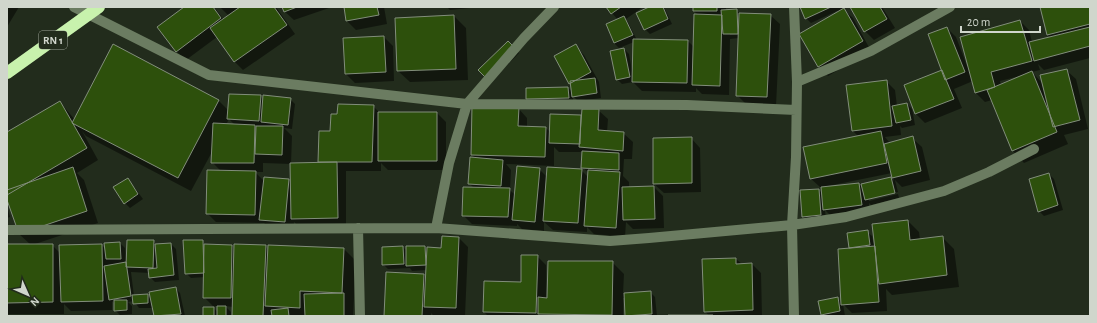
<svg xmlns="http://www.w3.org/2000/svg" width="1097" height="323" font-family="'Alegreya Sans',sans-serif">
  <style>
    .shadow { fill: #0007; fill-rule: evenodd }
    .building { fill: #2d500c; stroke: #828e7b }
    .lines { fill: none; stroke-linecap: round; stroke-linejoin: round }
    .minor { stroke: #6b7c61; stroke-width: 10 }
    .highway { stroke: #c8f2ad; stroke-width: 12 }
    .labels { text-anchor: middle; stroke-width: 4; stroke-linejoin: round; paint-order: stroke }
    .shield { fill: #222c1c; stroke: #9ca397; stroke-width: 1 }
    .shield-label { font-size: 11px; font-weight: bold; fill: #d0d6cc }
  </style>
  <rect width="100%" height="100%" fill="#222c1c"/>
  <path class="shadow" d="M7,7H19L7,27Z
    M185,7H214L224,20L229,16L220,7H276L295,34L243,70L234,61L217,37L186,60L176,51Z
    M283,7H328L329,8L294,20L284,11Z
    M345,7H384L387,24L356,30L347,21Z
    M447,7H470V8L450,10Z
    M607,7H643L626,19L637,40L688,41L694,47L699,16L694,11V7H726V11L736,10L740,14L770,15L780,24L776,106L746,104L737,95L739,38L730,39L729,95L702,94L696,88V92L642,91L633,82L622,84L617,79L624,49L629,54L632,70L634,42L619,48L614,43L618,20ZM743,32V34L730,35V33Z
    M652,7H664L672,24L650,34L645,29Z
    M801,7H847L843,9L853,18L871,51L828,76L819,66L838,13L837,11L811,23L806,18Z
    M851,7H882L895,28L874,40L865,31Z
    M1041,7H1090V58L1044,70L1038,64L1040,70L1032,72L1044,85L1066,70L1076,79L1088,129L1064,135L1068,144L1024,163L1013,151L992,100L985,102L976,93L973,81L954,89L962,108L925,123L916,114L905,86L943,70L947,28L956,37L967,66L1020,21L1029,30L1032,42L1051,38L1048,35ZM1024,75V76L1001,85L1000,81Z
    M454,16L466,28L468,80L410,82L398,71L396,19Z
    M384,37L393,46L394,81L355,83L346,74Z
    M508,42L519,53L491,82Z
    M114,46L219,101L229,111L260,96L264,100L290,99L295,104L292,129L284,128L292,136L291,164L321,163L319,161L338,115L373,106L380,113H437L446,122V170H388L381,163V171H346V227L301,228L294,222L293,231L269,228L264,223L216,222L207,213L222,172L212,162L213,150L191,191L86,136L82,131L98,160L77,173L84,180L98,223L32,245H52L61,254L101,245L106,249L120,243L125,248L126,265L153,241L157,245L171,244L176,249L179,280L155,282L150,277V273L131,272L134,296L147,295L151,299L175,288L180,293L185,316H155L153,308H139L134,301L128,302L132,306V314L120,315L115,310V304L112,301V310L71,311L64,304V314H7V245H31L19,234L7,198V133L60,102L75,120ZM229,119L235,125H226ZM263,163L291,164V183L289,180L264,181L255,172H263Z
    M575,46L584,55L599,82L601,98L578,101L573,96V103L532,104L527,99L568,88L573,92L572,86L555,56Z
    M886,81L895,90L897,106L907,104L912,109L915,125L902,128L900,126L901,135L885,137L890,143L912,138L922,147L930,180L902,187L895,180L898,192L869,199V201L898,194L899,198L871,205L869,203L870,214L833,218L825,210L826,220L808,221L803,216L819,190L823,194L822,187H820L810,178L859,137L853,131ZM892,173L894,181L891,178L863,188L859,184L828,187V186Z
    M518,108L527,118V127L546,128L550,132L551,115L582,116L598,110L608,119L607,132L623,133L633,142L632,159H624L623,176L629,182V188L654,187L663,196L664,228L633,229L626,222L625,237L594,234L587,227V232L553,230L544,222V231L522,229L517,224V226L472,224L463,215L474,188L469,183L476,159L472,155ZM554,147L559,152H583L582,167L589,173V178L581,170L547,177L539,169L515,195L510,190L511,170L506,164L554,166Z
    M691,138L700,148L701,192L664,193L654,184Z
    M1049,174L1054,179L1063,210L1044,216L1039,211Z
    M128,179L143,199L130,208L125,203Z
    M7,206L10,217L7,218Z
    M908,221L919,232L920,240L942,237L954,249L959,287L892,295L886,289L887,311L852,313L843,304L845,316H823L822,315L837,298L842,303L852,249L850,247L867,232L872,236L875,250Z
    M459,238L468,247L465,316H434L431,313V316H385L387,273L424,275L427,277V270L412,271L410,268L388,269L383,264L403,247L407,251L425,247L428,250L442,249Z
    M202,241L207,246H232L235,249L265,246L269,250V246L344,249L356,261L353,316H233V307L225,306L231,312V316H204L214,308L218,313V306H213L204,297L205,277L191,278L186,273Z
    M537,256L546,265V299L612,262L624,274L623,294L650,292L655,297L657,316H626L625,298H623V316H541L534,309L532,310L538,316H488L484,312L522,283Z
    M736,259L742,264H752L761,273L762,316H709L705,311Z"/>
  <path class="building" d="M184,7H213L221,18L176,52L157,27Z
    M240,7H274L287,25L234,62L210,28Z
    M282,7H297L284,12Z
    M344,7H377L379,15L346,21Z
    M606,7H621L611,14Z
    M649,7H663L668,19L644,30L636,13Z
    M693,7H717V11H693Z
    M800,7H831L805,19Z
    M850,7H880L887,19L864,32Z
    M1040,7H1090V24L1047,35Z
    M844,8L863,41L818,67L799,34Z
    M737,9L738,34H723L721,10Z
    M739,13L771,14L767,97L736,96Z
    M694,14L722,15L720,86L692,85Z
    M454,15L456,69L397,71L395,18Z
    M624,16L633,35L614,43L606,24Z
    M1020,20L1032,61L991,72L995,87L975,93L960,37Z
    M947,27L965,72L945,80L928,34Z
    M1090,27V46L1034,61L1029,42Z
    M384,36L386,72L345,74L343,38Z
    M633,39L688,40L687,83L632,82Z
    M508,41L515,48L486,78L478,70Z
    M113,44L219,100L178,178L72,123Z
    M576,44L591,72L569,84L554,56Z
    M624,48L630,77L616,80L610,51Z
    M1067,69L1080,120L1053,127L1040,75Z
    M942,70L954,99L915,114L904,85Z
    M1032,71L1057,132L1012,151L987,90Z
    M595,78L597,93L572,97L570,81Z
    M887,80L892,126L852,131L846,85Z
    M568,87L569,98L526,99V88Z
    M229,94L261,95L259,121L227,119Z
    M263,95L291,98L288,125L261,122Z
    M60,101L87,148L7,195V132Z
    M907,103L911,120L896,123L892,106Z
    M338,104L374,105L372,162H318L319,131H330L331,114H337Z
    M472,106L519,107L518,126L546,127L545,157L471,155Z
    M582,109H599L598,130L624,132L623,151L579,147Z
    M378,112H437V161H378Z
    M550,114L581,115L580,144L549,143Z
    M213,123L255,125L254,163H211Z
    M256,126H283L282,155L255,154Z
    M881,131L887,163L810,179L803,147Z
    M913,136L921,171L892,178L884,144Z
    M692,137V183L653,184V138Z
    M582,151L619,153V170L581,168Z
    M470,157L503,160L501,186L468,184Z
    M337,162L338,218L291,219L290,163Z
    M517,166L540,168L535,222L512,220Z
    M73,167L87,211L19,234L7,200V190Z
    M547,167L582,169L578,223L543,221Z
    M207,170L256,171L255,215L206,214Z
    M588,170L620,172L616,228L584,226Z
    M1049,173L1058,205L1038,212L1029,179Z
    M264,177L289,179L285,222L259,220Z
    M891,177L895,193L865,200L861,184Z
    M128,178L138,194L124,204L113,187Z
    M859,183L862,205L823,210L821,187Z
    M654,186L655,219L623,220L622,187Z
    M463,187L510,188L508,217L462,216Z
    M819,189L821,215L802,217L800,190Z
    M908,220L910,240L943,236L947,275L879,284L872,224Z
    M868,230L870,245L849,248L847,233Z
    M442,236L459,237L456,308L424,307L427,247L441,248Z
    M127,240H154L153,268L126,267Z
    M183,240H203L204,273L185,274Z
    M120,242L121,259H106L104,243Z
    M171,243L174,275L149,278L148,269L157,268L155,244Z
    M7,244H53V302L7,303Z
    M102,244L103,301L61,302L59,245Z
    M204,244L232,245L231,298H203Z
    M234,244L266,245L263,316H232Z
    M268,245L344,248L342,293L300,291V308L265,306Z
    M403,246L404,264L382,265V247Z
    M406,246H425L426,265L406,266Z
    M875,246L879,302L841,305L838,249Z
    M521,255H538L536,313L483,312L484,281L521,282Z
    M736,258V264L752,263L753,310L704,312L702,259Z
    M548,261H613L612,315L538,314V297L547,298Z
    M126,262L131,296L109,300L104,266Z
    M386,272L424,274L422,316H384Z
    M176,287L181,314L154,316L149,292Z
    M651,291L652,314L625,316L624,293Z
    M344,293V316H305L304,294Z
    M148,294V303L133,304L132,295Z
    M838,297L840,311L821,315L818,301Z
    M114,300H127V310L114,311Z
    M217,306H226V316H217Z
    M203,307H214V316H203Z
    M288,308L289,316H272L271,310Z
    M668,315H713V316H668Z"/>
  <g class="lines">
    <path class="minor" d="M74,7L209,75L467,104L687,105L796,110
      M794,7L797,82L796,157L792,225L794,316
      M797,82L871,51L950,7
      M358,228L360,316
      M436,228L449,163L467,104L524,38L554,7
      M7,230L436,228L610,241L649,238L792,225L846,217L944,191L989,172L1034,149"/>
    <path class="highway" d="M7,73L99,7"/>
  </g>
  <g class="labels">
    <rect class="shield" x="39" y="31" width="28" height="18" rx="3"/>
    <g class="shield-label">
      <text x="53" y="44">RN 1</text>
    </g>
  </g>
  <rect width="1097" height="323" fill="none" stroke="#d0d6cc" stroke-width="16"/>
  <g transform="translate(28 295) rotate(135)" stroke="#222c1c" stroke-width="3" paint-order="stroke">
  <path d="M0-3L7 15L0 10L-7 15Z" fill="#d0d6cc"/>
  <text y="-6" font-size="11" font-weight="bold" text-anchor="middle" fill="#d0d6cc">N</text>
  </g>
  <path d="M961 26v6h79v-6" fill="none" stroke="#d0d6cc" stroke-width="2"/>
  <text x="967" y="26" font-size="12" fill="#d0d6cc" stroke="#222c1c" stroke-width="3" paint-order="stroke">20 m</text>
</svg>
